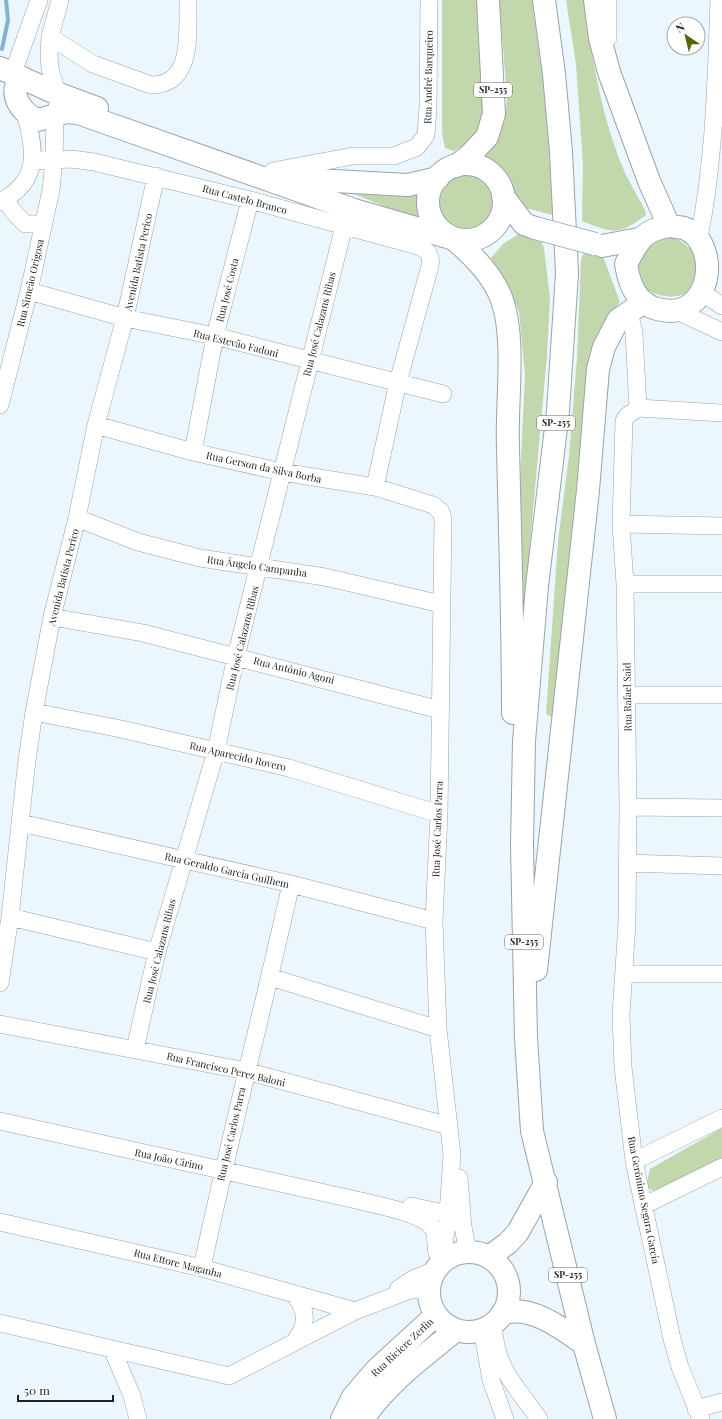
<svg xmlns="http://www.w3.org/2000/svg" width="722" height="1419" font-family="'Playfair Display',serif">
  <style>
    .green { fill: #c3d7ad }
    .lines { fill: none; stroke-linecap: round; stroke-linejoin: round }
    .stream { stroke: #84b2d3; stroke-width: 4 }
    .minor-casing { stroke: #9aa3aa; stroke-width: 18 }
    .major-casing { stroke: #9aa3aa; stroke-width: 24 }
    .highway-casing { stroke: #9aa3aa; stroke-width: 24 }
    .minor { stroke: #fff; stroke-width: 17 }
    .major { stroke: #fff; stroke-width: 22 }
    .highway { stroke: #fff; stroke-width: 22 }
    .major-bridge-casing { stroke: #9aa3aa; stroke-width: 24; stroke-linecap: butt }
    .major-bridge { stroke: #fff; stroke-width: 22 }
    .labels { text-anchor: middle; stroke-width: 4; stroke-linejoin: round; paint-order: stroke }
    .shield { fill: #fff; stroke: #636567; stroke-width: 1 }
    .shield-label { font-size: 9px; font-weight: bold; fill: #202326 }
    .street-label { font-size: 10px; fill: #202326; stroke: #fff }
  </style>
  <rect width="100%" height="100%" fill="#ecf6fe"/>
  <path class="green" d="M442,0H482L486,114C479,131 471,143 454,151L445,148L442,133Z
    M499,0H536L543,55L553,215L522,207C510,188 504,166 480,158C501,137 506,125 507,95Z
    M566,0H584C592,58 602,121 626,175C632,187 639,198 645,210L646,215C619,236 612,233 582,221L583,165L576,64Z
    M436 204a29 29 0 1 1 58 0a29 29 0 1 1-58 0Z
    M339,188H420L418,202L423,222Z
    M522,232L540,238L544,248L550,298L547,355L524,611L520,606L519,500L525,375L519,312L506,281L491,258L503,244Z
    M670,237L679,240L694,251L699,281C695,285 690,292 685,294C669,300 642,295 637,275C636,269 637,262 637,256L658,238Z
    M584,252L597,255L604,259L620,302L611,314L588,373L553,718L546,714L558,541L569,456L577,357L581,259Z
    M722,1128V1160L656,1192L648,1188L647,1183L650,1169Z"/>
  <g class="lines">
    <path class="stream" d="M2,49L8,20L6,0"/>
    <defs>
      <path id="minor" d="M608,0V38
        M50,37L93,64L151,85C195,85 187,30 188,0
        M13,73L39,0
        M33,161L71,159L94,162L250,200L418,246C428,250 432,255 430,266L398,382L375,487
        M273,171L353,156H394L417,147L426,135L428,107L429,0
        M6,199L12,210L25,224H43
        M0,202C40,181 36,151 25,113
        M699,237C715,159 716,79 719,0
        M29,291L125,318L215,336L443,394
        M704,294L722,306
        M675,310L722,332
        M629,312L634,333L638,408
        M0,405L29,291L51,190L54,160L55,117L59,99L50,69L49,55L50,37L60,0
        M96,425L193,452L282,472L375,487L433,505L441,512L443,519L439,814L434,921L438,1029L452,1155L448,1214L442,1262
        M193,452L215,336L250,200
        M77,518L138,542L200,558L325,577L441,604
        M621,524L722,526
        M625,584H722
        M52,617L143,633L440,710
        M627,695H722
        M34,712L121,729L289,768L439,814
        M628,807L722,808
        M21,823L291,884L434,921
        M628,863L722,866
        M10,917L157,952
        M624,974H722
        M270,977L438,1029
        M0,983L10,917L26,768L34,712L52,617L77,518L96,425L125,318L156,176
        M0,1024L246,1071L449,1126
        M135,1049L157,952L216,751L236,656L344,226
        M0,1121L361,1201C378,1206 425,1213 433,1229C437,1235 435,1246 437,1253
        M634,1161L722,1118
        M459,1178L463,1227L468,1252
        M411,1206L448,1214L463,1227
        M643,1206L722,1167
        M0,1222L202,1268L355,1311
        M202,1268C229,1140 262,1013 291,884
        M398,1289L413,1279L436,1270
        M292,1293C308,1308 308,1325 295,1341
        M0,1323L229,1376L355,1311L410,1290L429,1288
        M493,1324C496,1370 514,1383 539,1419
        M484,1340L491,1380L505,1419
        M112,1349L132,1396L138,1419
        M696,1409L722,1402
        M701,1419L680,1367L672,1339L634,1161L623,1067L621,1015L627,923L628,807L625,584L621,524L624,421L627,416L638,408L722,413"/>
      <path id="major" d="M0,68L51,91L97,108
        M23,78C5,91 22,114 38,120L67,112L78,113L354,210L454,239
        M428 202a38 38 0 1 1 76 0a38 38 0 1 1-76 0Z
        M288,174L316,180L408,185L438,178
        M503,196L524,224L535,228
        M669,226C674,227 679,227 684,228C722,243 713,324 657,309C636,303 629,284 626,264C638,242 642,230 669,226Z
        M602,246L639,239
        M429 1292a40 40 0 1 1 80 0a40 40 0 1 1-80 0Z
        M342,1419L353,1397L377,1369L436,1315
        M363,1419C388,1382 422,1358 456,1330"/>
      <path id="highway" d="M544,0L554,74L561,152L567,273L558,411L537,586L524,741L522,845L526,1038L532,1131L584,1344L605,1419
        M595,0L600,38L609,72L649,181L669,226
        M456,166L469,156L487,137L494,114L488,0
        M454,239C473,256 493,275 502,300C516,340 506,404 508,447C510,536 513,625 513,713
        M536,970L588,490L598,369L604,347L618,320L644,302
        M489,1257L508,1243L518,1232L546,1182
        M502,1314C529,1303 563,1329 584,1344"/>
    </defs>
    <use href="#minor" class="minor-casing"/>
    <use href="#major" class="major-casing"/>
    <use href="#highway" class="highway-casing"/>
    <use href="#minor" class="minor"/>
    <use href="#major" class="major"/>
    <use href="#highway" class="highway"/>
    <defs>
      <path id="major-bridge" d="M535,228L595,244"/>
    </defs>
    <use href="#major-bridge" class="major-bridge-casing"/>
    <use href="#major-bridge" class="major-bridge"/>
  </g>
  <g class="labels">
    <g class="shield">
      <rect x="474" y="83" width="38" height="14" rx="3"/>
      <rect x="537" y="416" width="38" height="14" rx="3"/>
      <rect x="505" y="935" width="38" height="14" rx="3"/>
      <rect x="549" y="1268" width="38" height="14" rx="3"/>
    </g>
    <g class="shield-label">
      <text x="493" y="93">SP-255</text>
      <text x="556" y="426">SP-255</text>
      <text x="524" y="945">SP-255</text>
      <text x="568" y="1278">SP-255</text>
    </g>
    <g class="street-label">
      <text transform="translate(428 77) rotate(-89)" y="4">Rua André Barqueiro</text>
      <text transform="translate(245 199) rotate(15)" y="4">Rua Castelo Branco</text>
      <text transform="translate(138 262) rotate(-78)" y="4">Avenida Batista Perico</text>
      <text transform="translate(30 283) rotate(-77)" y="4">Rua Simeão Origosa</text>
      <text transform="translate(227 290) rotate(-76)" y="4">Rua José Costa</text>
      <text transform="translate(319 324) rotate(-76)" y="4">Rua José Calazans Ribas</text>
      <text transform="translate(236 343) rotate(14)" y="4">Rua Estevão Fadoni</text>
      <text transform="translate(264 467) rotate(12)" y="4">Rua Gerson da Silva Borba</text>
      <text transform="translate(257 566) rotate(8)" y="4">Rua Ângelo Campanha</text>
      <text transform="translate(63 577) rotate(-76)" y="4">Avenida Batista Perico</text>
      <text transform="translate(242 638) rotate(-76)" y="4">Rua José Calazans Ribas</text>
      <text transform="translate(294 670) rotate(14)" y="4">Rua Antônio Agoni</text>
      <text transform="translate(627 697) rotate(-91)" y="4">Rua Rafael Said</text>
      <text transform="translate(238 756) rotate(13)" y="4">Rua Aparecido Rovero</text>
      <text transform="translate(437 829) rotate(-88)" y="4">Rua José Carlos Parra</text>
      <text transform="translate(227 870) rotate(13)" y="4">Rua Geraldo Garcia Guilhem</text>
      <text transform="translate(159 951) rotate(-76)" y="4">Rua José Calazans Ribas</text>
      <text transform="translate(226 1069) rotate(13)" y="4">Rua Francisco Perez Baloni</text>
      <text transform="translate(231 1134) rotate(-77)" y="4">Rua José Carlos Parra</text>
      <text transform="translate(169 1159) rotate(12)" y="4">Rua João Cirino</text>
      <text transform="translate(644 1200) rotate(79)" y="4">Rua Gerônimo Segura Garcia</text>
      <text transform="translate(178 1263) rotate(14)" y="4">Rua Ettore Maganha</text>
      <text transform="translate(402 1347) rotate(-43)" y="4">Rua Riciere Zerlin</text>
    </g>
  </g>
  <g transform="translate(686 36) rotate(325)"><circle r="19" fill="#ffffff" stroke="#a6a7a8"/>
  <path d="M0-3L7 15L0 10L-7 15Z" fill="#5b6301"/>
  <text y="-6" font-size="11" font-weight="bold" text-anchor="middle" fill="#202326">N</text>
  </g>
  <path d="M18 1395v6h95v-6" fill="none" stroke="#202326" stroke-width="2"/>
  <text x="24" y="1395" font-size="12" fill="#202326" stroke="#ffffff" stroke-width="3" paint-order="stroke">50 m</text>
</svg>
